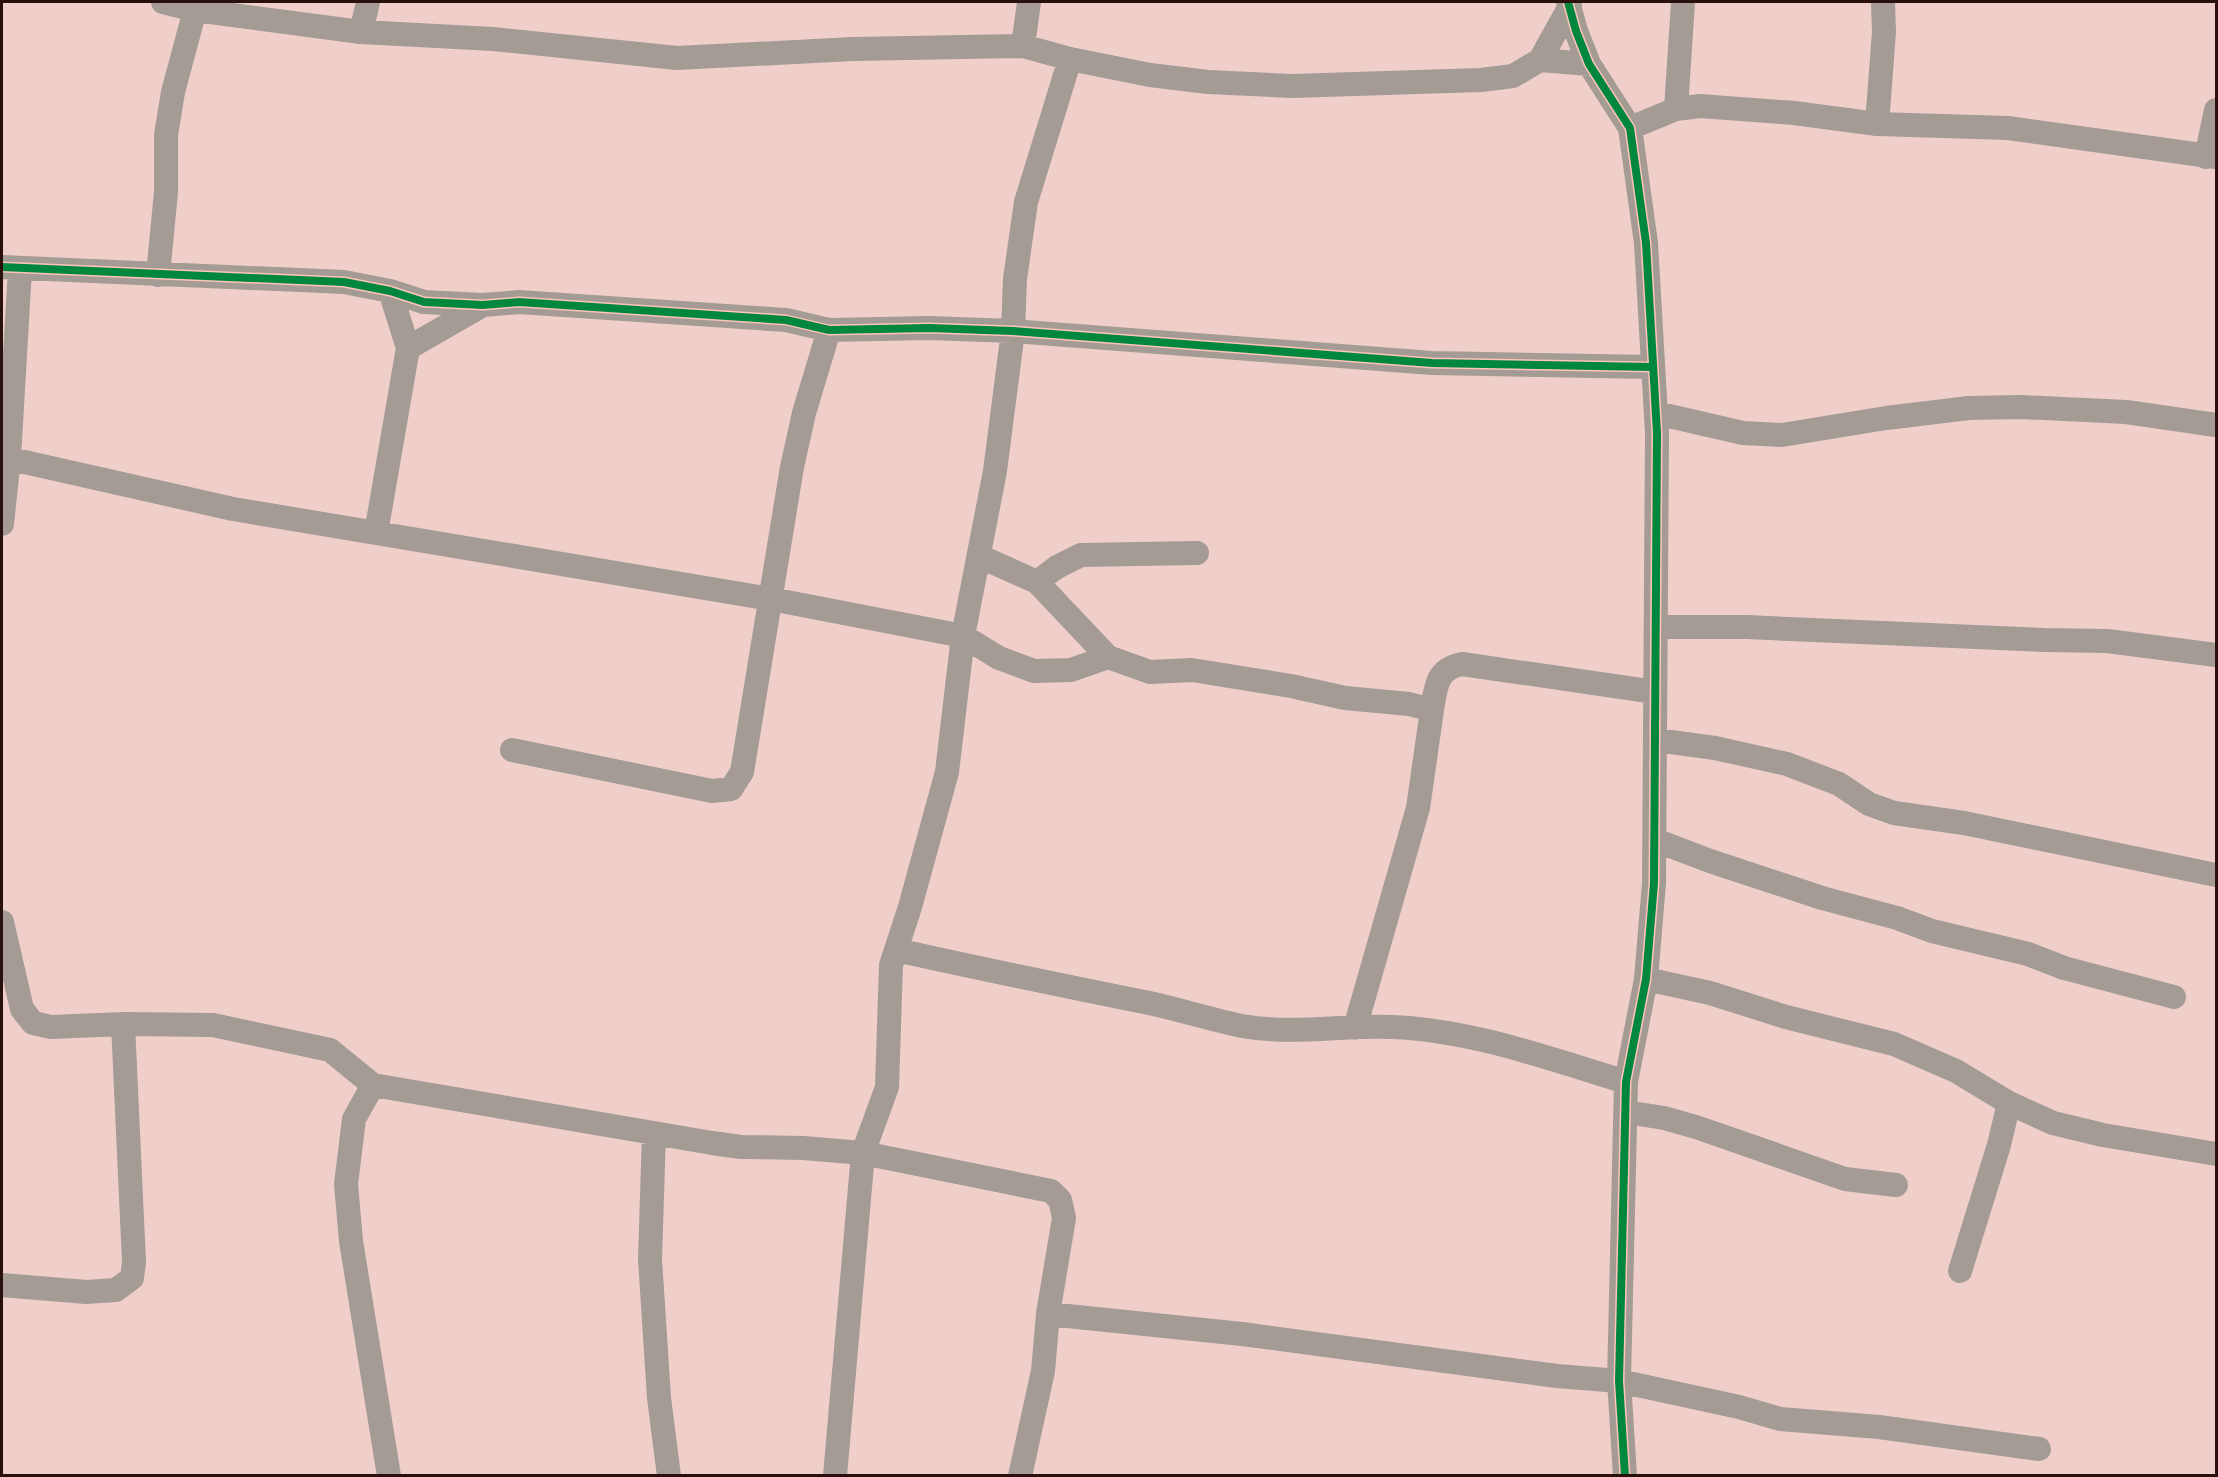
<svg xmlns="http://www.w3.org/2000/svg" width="2218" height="1477" font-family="'Fira Sans',sans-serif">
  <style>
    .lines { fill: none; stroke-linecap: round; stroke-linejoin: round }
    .street { stroke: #a39b94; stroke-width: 24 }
    .cycleway-casing { stroke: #ffc4bb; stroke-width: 11 }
    .cycleway { stroke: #00873e; stroke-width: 8 }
  </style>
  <rect width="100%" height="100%" fill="#f0cfca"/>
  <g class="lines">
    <path class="street" d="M163,2L195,10L361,32L493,39L677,58L853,49L1023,46L1070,59L1150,75L1208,82L1292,86L1481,80L1513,76L1540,60L1570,6
      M1568,2L1576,31L1589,64L1630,128L1646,243L1657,433L1654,883L1646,979L1626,1082L1619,1381L1625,1476
      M361,32L368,2
      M1023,46L1029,2
      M1540,60L1589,64
      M1676,109L1683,2
      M1877,124L1884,32L1883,2
      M1630,128L1676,109L1700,106L1794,113L1877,124L2008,128L2216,157
      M2206,157L2216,110
      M2,267L344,282L390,291L424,302L483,305L519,302L786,320L829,330L929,328L1013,331L1432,363L1653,367
      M158,275L166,192V135L173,92L195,10
      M408,348L483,305
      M1656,413L1743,433L1782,435L1886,418L1969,408L2020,407L2126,412L2216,425
      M2,457L233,509L771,599L963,636L999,658L1034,671L1071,670L1108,657
      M2,524L9,458L20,269
      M376,533L408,348L390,291
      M979,556L1037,582L1108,657L1150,672L1192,670L1291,686L1345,698L1409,704L1432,710C1436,687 1436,669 1462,664L1655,692
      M1037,582L1057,567L1081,555L1197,553
      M1657,627H1746L2044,640L2107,641L2216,655
      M1656,740L1715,748L1787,764L1839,784L1869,804L1894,813L1964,823L2216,875
      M512,750L712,791L731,789L742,772L792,467L804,413L829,330
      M1655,840L1710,861L1822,898L1897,918L1932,931L2028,954L2064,968L2174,997
      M2,922L22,1009L33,1023L51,1027L123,1024L213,1025L330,1050L373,1085L712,1143L741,1147L803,1148L863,1153L1051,1191L1060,1200L1064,1218L1048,1314
      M896,950C982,969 1068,987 1154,1004C1184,1011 1213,1020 1242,1026C1292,1035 1343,1025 1392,1027C1472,1030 1550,1059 1626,1082
      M1646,979L1710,993L1786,1017L1894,1044L1956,1071L2009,1103L2053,1123L2103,1135L2216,1154
      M1355,1028L1418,808L1432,710
      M373,1085L354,1119L346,1184L351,1241L389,1476
      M1626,1112L1664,1118L1696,1127L1845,1179L1896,1185
      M654,1133L650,1259L659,1398L669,1476
      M1960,1271L1999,1145L2009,1103
      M2,1285L86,1292L116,1290L132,1278L134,1262L123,1024
      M835,1476L863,1153L887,1087L891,965L910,907L947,772L963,636L995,471L1013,331L1015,279L1026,202L1070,59
      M1020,1476L1043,1371L1048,1314L1242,1334L1557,1376L1619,1381L1739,1407L1780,1419L1879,1427L2039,1449"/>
    <defs>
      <path id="cycleway" d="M1568,2L1576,31L1589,64L1630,128L1646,243L1657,433L1654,883L1646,979L1626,1082L1619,1381L1625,1476
        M2,267L344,282L390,291L424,302L483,305L519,302L786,320L829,330L929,328L1013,331L1432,363L1653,367"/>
    </defs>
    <use href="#cycleway" class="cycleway-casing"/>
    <use href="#cycleway" class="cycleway"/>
  </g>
  <rect width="2218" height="1477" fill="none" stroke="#29100c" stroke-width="6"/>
</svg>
